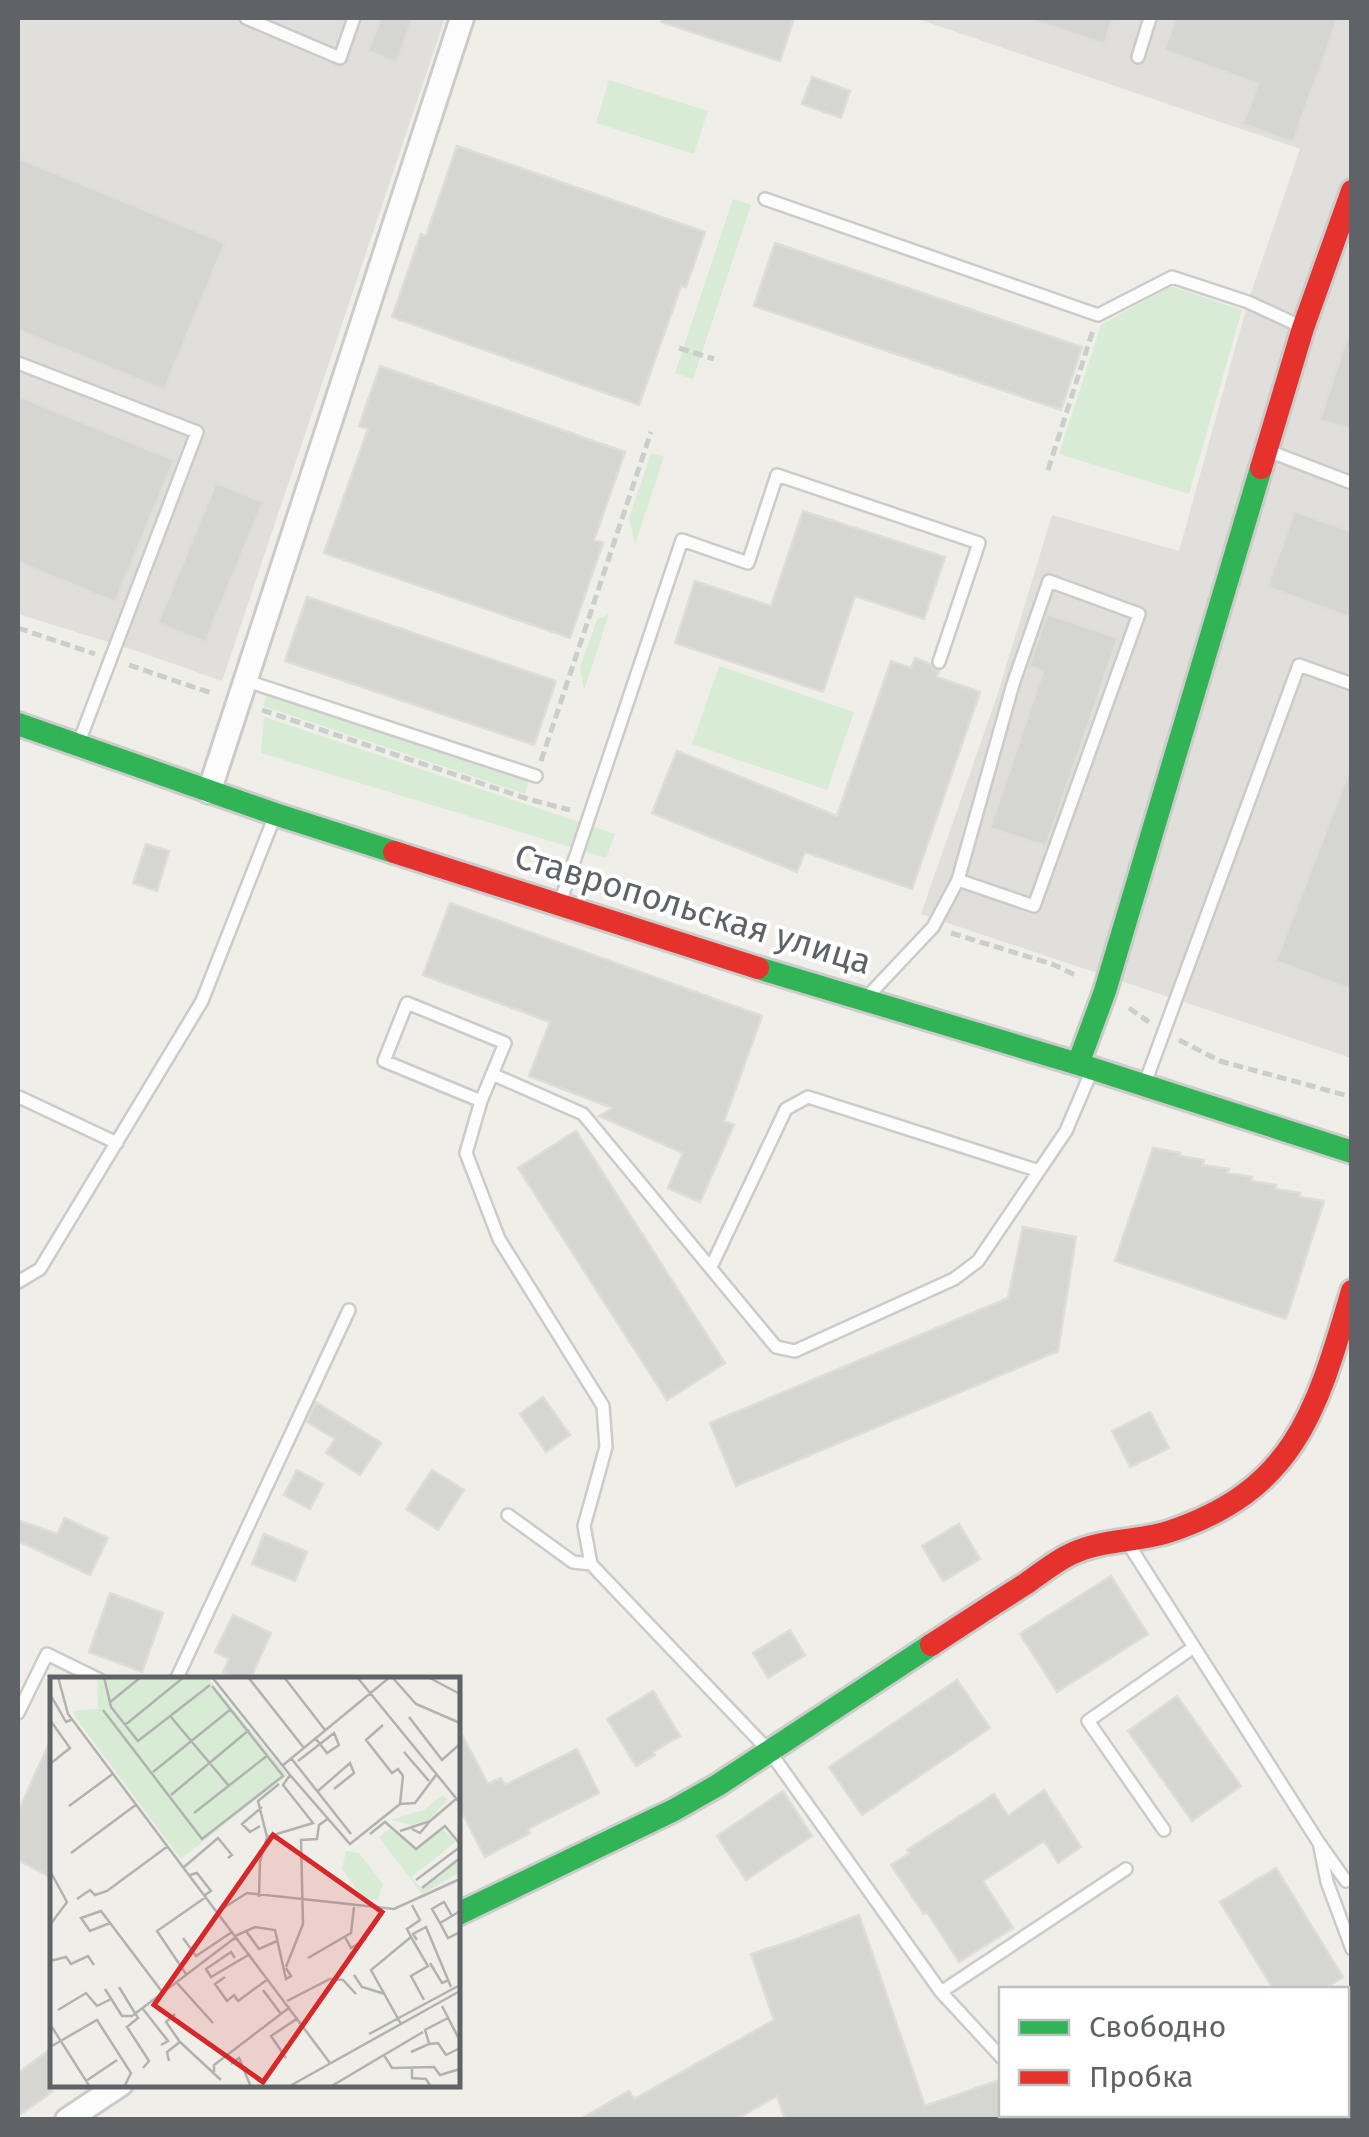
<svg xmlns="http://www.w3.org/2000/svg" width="1369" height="2137" font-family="'Fira Sans',sans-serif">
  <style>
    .industrial { fill: #e0dfdb }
    .green { fill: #d8ebd5 }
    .building { fill: #d5d5d2; stroke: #deddd8; stroke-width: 2.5 }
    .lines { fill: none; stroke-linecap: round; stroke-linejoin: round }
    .lane-casing { stroke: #cbcbca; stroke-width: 16 }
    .street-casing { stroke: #cbcbca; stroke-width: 28 }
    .fast-casing { stroke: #cccccb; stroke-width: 28 }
    .jam-casing { stroke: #cccccb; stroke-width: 28 }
    .path { stroke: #cbcfcb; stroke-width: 5; stroke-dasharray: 10 5; stroke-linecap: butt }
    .lane { stroke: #fdfcfc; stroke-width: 11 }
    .street { stroke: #fdfcfc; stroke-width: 22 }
    .fast { stroke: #30b455; stroke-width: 22 }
    .jam { stroke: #e5322d; stroke-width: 22 }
    .labels { text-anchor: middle; stroke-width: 8; stroke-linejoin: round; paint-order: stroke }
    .street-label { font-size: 35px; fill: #5f6367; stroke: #fff }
    .inset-road { fill: none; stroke: #b1b2b1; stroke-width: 2.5 }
    .view { fill: #d62828; fill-opacity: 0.15; stroke: #d62828; stroke-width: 5 }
    .inset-edge { fill: none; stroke: #5f6367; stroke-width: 5 }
  </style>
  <rect width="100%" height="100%" fill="#efeee9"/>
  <path class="industrial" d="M18,18H445L222,681L140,652L18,614Z
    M915,18H1351V1058L921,914L998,693L1052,515L1179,551L1248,302L1300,149Z"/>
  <path class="green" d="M609,80L708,111L694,154L596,123Z
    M733,199L751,205L693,379L675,373Z
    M1171,286L1242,310L1189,494L1059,454L1101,325Z
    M651,453L664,457L635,544L629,518Z
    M609,614L584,690L580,667L597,620Z
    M719,666L854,712L827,790L692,744Z
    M267,693L529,781L525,794L263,706Z
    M264,717L615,834L606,858L261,753Z"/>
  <path class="building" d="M381,18H413L396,62L368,51Z
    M662,18H794L780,61L661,22Z
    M1037,18H1113L1104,44L1037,21Z
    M1176,18H1338L1293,142L1243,124L1258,84L1164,50Z
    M812,77L850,91L841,118L802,104Z
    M457,146L705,232L686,287L681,286L639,405L392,317L421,234L426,236Z
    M18,158L225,243L164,390L18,330Z
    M775,243L1082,347L1061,410L754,306Z
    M1347,338L1352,339V429L1320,420Z
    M380,366L625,452L594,540L603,543L570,638L324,553L368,429L359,426Z
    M18,396L174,460L115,602L18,562Z
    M216,483L263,502L205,642L158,623Z
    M803,511L945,557L924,619L855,596L823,692L675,643L695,581L771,606Z
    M1295,511L1352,532V618L1267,587Z
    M307,597L556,681L534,745L285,661Z
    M1047,614L1118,638L1046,846L990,828L1043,671L1029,666Z
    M915,658L930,664L933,669L939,671L937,677L980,692L912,889L805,852L797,872L652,813L677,751L837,816L891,661L911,668Z
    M1350,769H1352V990L1276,961Z
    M146,844L169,851L157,891L133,883Z
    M450,903L762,1016L724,1121L734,1125L700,1202L668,1188L683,1153L599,1116L612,1108L529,1076L550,1022L423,975Z
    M576,1131L725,1363L667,1400L518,1168Z
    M1153,1148L1180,1153L1179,1156L1204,1160L1203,1165L1229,1169L1227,1173L1252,1177L1251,1181L1276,1185L1275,1189L1300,1193L1299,1197L1324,1201L1286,1319L1115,1261Z
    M1023,1227L1076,1237L1058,1351L736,1486L710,1423L1008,1298Z
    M543,1397L570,1435L546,1452L520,1414Z
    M316,1402L381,1443L360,1475L326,1453L335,1439L307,1422Z
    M1150,1412L1169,1448L1130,1467L1112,1431Z
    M297,1470L323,1484L310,1509L284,1495Z
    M432,1470L464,1490L438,1530L406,1509Z
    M65,1518L108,1538L90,1575L18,1541V1520L57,1534Z
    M959,1524L980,1559L943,1581L922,1546Z
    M264,1534L307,1552L295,1581L252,1564Z
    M1111,1576L1148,1634L1057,1692L1020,1634Z
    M110,1593L163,1613L142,1672L89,1652Z
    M233,1615L271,1633L250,1680H240L223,1672L229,1659L215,1652Z
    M790,1630L805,1655L768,1678L753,1653Z
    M957,1680L990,1728L862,1815L829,1767Z
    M653,1691L680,1736L653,1752L655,1755L636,1766L607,1719Z
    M1177,1696L1241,1786L1192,1821L1128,1731Z
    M458,1727L488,1784L501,1778L505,1785L577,1749L599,1793L528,1829L530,1833L485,1857L458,1805Z
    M52,1737V1878L18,1860V1812Z
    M1044,1790L1081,1847L1058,1863L1044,1841L983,1881L1013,1928L959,1962L927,1912L924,1914L891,1865L910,1853L907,1850L994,1794L1008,1816Z
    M783,1791L812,1836L746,1880L717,1836Z
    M1276,1868L1343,1977L1323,1990H1274L1220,1902Z
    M859,1915L925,2106L1002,2079V2120H785L777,2096L735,2120H579L629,2091L634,2099L774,2020L751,1954L794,1940Z
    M52,2048V2092L18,2116V2073Z"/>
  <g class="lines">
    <defs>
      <path id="lane" d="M246,18L340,58L354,18
        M1138,57L1150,18
        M765,199L1098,315L1172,277L1248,302L1302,327
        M18,363L197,432L79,742
        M1271,452L1352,483
        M247,681L536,776
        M561,900L682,540L748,563L777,475L979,543L939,662
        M867,997L933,927L958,880L1013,684L1049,581L1139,614L1034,906L958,880
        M407,1003L505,1043L481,1101L384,1061Z
        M492,1074L583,1114L776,1347L795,1351L954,1279L978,1261L1066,1131L1092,1070
        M1145,1083L1299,665L1352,684
        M18,1099L19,1097L117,1143
        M481,1101L466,1153L499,1239L603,1406L606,1447L584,1526L591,1564L770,1752L941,1992L1002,2058
        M711,1267L786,1109L808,1097L1039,1171
        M18,1282L40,1269L202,1001L274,818
        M508,1515L573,1562L591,1564
        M1129,1545L1319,1843L1346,1881
        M176,1680L349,1310
        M18,1713L47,1654L100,1680
        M1164,1830L1088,1721L1194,1647
        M1320,1847L1327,1882L1352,1949
        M941,1992L1126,1869
        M1033,2114L1035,2120"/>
      <path id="street" d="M209,792L462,18
        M67,2120L121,2084"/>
      <path id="fast" d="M18,724L275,814L394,852
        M758,968L1078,1064L1352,1152
        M1078,1064L1105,991L1261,468
        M458,1914L674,1810L718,1785L931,1645"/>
      <path id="jam" d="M1261,468L1303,328L1352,191
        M394,852L758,968
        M931,1645C963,1624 995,1603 1027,1583C1041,1573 1056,1561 1071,1554C1102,1539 1136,1542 1168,1532C1296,1490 1317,1409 1352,1291"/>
    </defs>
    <use href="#lane" class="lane-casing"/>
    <use href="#street" class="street-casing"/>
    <use href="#fast" class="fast-casing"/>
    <use href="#jam" class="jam-casing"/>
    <path class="path" d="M679,348L714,359
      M1048,470L1093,330
      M18,628L95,654
      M129,665L214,694
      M262,710L528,799L570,810
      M541,761L651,432
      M951,933L1052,964L1077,976
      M1129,1008L1149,1022
      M1179,1040L1220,1061L1352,1097"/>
    <use href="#lane" class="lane"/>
    <use href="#street" class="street"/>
    <use href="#fast" class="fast"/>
    <use href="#jam" class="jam"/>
  </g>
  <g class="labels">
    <g class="street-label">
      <text transform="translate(693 909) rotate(17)" y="12">Ставропольская улица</text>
    </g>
  </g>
  <g transform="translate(50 1677)">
    <rect width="410" height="410" fill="#efeee9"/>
    <path d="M47,0H157L237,98L131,182L26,41L23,34L48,32ZM393,118L397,123L380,142L362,148L340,143L374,133ZM340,152L364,172L393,152L406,165L361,200L372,212L410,182V195L372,217L329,160ZM296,174L309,176L333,207L328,223L314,222L292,192Z" fill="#d8ebd5"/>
    <path class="inset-road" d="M8,0L18,37L280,386M54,0L61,30L88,64L160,8M162,0L240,98L233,108L263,146L217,160M198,0L254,71M234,0L275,53M307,0L410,126M342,0L366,27L410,46M378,0L410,17M0,17L16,45L23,42M59,26L91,0M53,33L152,162L233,99L162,9M121,40L179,109M359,40L392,83L410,67M0,43L20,71L0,87M75,48L134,0M354,75L379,104M241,81L301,157M248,84L270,67L284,56L289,68L277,76L270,67L266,62M232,89L340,0M103,95L181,32M240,98L300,167L350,127L353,99L348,92L342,96L316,63L333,48M268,114L300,86L304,96L284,112M121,118L199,53M350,127L365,126L386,98M19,129L64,96M144,136L218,78M380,144L406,122M210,149L200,155L192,147L212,130M350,154L380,144L370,156L362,152M320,157L335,145L366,172L395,149L410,167M21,176L87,127M210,185L217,160L208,124L229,107M134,190L168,161L182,178L178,181M0,194L17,225L0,248M140,198L147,196L161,214L155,218M366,203L410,170M372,211L410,181M209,220L210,183M27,222L40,213L45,218L57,214L118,169M167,235L197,216L344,232L410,202M402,239L394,225L382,232L390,246L402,239L410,234M60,246L40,254L31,241L51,234L113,316M390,246L398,261L410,255M196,254L209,272L227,264M185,259L205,250L225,253L236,302L241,299L236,291M295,260L301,271L316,262M361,260L357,252L370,243L362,228M133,261L146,279L182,255M367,263L363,257L376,250L401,310M185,281L181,275L156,292L161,300L200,277M258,281L301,256L304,230M0,284L16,280L21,287L38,279L44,288M380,286L392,306L399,303M236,290L253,247L251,163L267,162L269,148L279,141M136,297L107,254L156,220M304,298L312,310L335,317M175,300L165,307L177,324L184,318L188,324L218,302M127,306L163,346M69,310L88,341L77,350L99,384L93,391M55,312L72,339H82L186,260M213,313L231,337M237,324L280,302L293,303L306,317M392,329L410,364M93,332L118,364L111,368M8,333L36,316L47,329L61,322M125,337L116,345L130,365M0,347L40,410M351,347L321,293L361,260L378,289L361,299L374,323M319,357L410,308M379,366L375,353L398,341M0,370L47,343L81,396L74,410M361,375L379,367L388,366L396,378L410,371M334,378L373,355M236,381L221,359L248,341M119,384L117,375L130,365L171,403M181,387L189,381L201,410M362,392V401L376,402L381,410M164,395V388L240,330M36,404L67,383M238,410L410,314M280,410L334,378L342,391L384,390L390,398L410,392"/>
    <path class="view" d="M223,158L332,235L213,405L104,328Z"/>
    <rect width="410" height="410" class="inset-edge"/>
  </g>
  <rect width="1369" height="2137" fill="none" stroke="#5f6367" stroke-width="40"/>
  <rect x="999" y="1987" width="350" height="130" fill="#ffffff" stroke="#bfc1c2" stroke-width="2.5"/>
  <rect x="1019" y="2020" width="50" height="15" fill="#30b455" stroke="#bfc1c2" stroke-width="2.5"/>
  <text x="1089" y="2037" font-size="30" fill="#5f6367">Свободно</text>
  <rect x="1019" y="2070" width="50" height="15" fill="#e5322d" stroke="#bfc1c2" stroke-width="2.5"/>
  <text x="1089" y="2087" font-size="30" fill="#5f6367">Пробка</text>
</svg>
